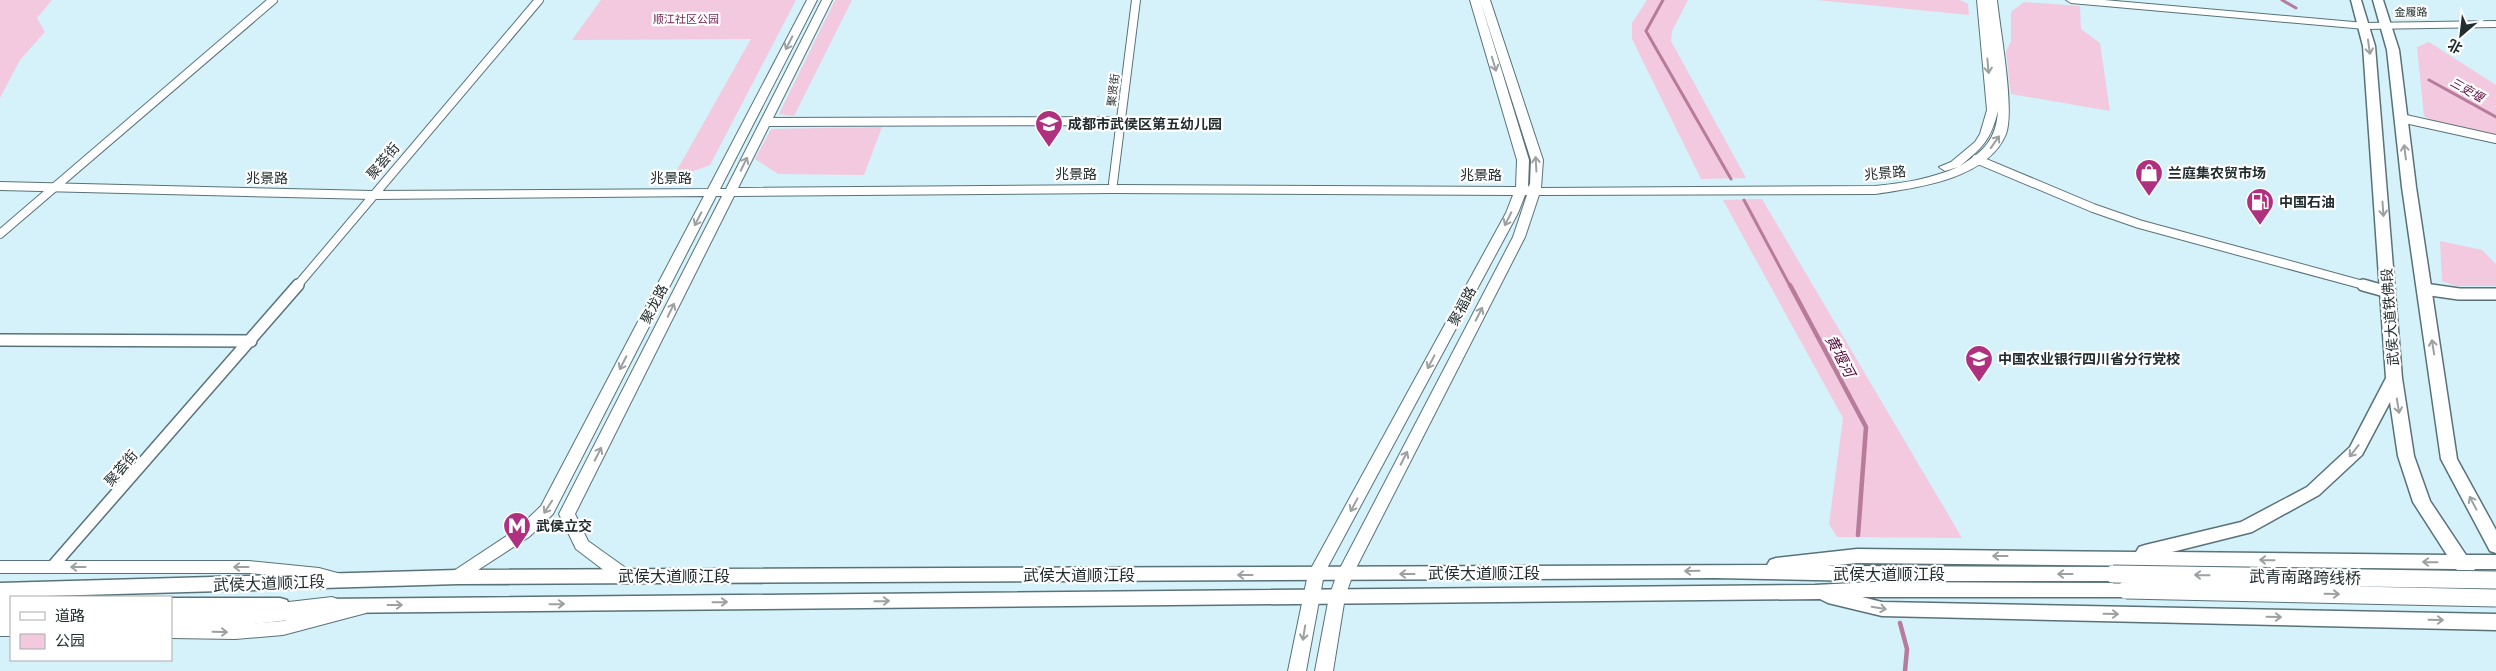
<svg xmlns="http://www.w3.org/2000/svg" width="2496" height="671" font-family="Manrope,'Noto Sans SC',sans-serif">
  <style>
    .green { fill: #f2c9de }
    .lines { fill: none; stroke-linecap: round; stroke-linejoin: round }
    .stream-far1 { stroke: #b77b9b; stroke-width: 3 }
    .stream { stroke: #b77b9b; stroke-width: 4.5 }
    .street-far1-casing { stroke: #597279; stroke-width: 10 }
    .street-casing { stroke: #597279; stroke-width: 14 }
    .secondary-casing { stroke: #597279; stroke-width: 2 }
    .primary-casing { stroke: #597279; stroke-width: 3 }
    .highway-casing { stroke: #597279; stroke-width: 2 }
    .street-far1 { stroke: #fff; stroke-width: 8 }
    .street { stroke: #fff; stroke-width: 11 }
    .secondary { fill: #fff; fill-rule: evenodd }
    .primary { fill: #fff; fill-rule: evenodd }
    .highway { fill: #fff; fill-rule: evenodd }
    .primary-bridge-casing { stroke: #597279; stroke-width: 19; stroke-linecap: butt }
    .primary-bridge { stroke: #fff; stroke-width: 17 }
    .oneway { stroke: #9ca0a1 }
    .labels { text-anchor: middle; stroke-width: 4.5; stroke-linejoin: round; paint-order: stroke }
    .far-street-label { font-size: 11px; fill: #222d2f; stroke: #fff }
    .far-park-label { font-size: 11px; fill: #722955; stroke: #fff }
    .far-water-label { font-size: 12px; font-style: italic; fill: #560c3c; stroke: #fff }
    .poi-label { font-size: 14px; font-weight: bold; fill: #222d2f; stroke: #fff; text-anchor: start }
    .street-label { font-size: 14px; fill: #222d2f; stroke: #fff }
    .water-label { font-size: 15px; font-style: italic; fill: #560c3c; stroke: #fff }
    .near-street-label { font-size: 16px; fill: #222d2f; stroke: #fff }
  </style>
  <rect width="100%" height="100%" fill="#d5f1f9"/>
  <path class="green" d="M0,0H52L37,18L45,32L20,60L0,98Z
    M601,0H796L710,165L672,179L751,39L572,40Z
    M835,0H852L794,116L779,114Z
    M1647,0H1688L1672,31L1671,41L1746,178L1701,179L1632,39V23Z
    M1817,0H1960L1968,4L1969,15Z
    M2024,2L2080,6L2081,29L2100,43L2110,111L2011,94L2006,52L2011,41V12Z
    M2429,42L2496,85V136L2442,125L2424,116L2417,47Z
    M882,127L864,175L778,174L755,159L771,129Z
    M1762,199L1962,538L1837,537L1829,524L1843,418L1723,200Z
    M2440,241L2482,250L2496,264V286H2456L2442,281Z"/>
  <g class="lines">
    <path class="stream-far1" d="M1663,0L1646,31L1731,179
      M2282,0L2296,8
      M2429,80L2496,117
      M1744,200L1790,286"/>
    <path class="stream" d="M1790,285L1866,427L1858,535
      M1900,623L1907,649L1905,671"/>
    <defs>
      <path id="street-far1" d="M2401,118L2496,139
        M765,122L1121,121
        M1976,159L2093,208L2139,224L2367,286
        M1113,183L1136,0
        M0,234L273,0
        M297,286L539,0"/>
      <path id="street" d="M2363,285L2388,292
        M2424,289L2459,294H2496
        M0,340L251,341
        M52,567L298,285"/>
      <path id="secondary" d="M807,0H817L720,189H726L822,0H832L738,188L1113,185L1516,187L1517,160L1470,0H1480L1529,160L1528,187L1530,184L1531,160L1480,0H1490L1543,160L1541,188L1875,186C1904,183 1931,179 1958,167L1945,171L1939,167L1951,162L1975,142L1980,134L1987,110L1977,0H1987V2V0H1997C2000,30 2015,109 2006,134C1988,179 1916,188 1875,194L1539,195L1525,237L1353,574L1345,597L1333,671H1315L1329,597L1337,574L1513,237L1527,195H1525L1518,213L1324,574L1306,671H1288L1308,574L1506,213L1513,195L1113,193L734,196L575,514L588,541L630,571L632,576L630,581L624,582L618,581L576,549L559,514L722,196H716L553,514L529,537L458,583L452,582L450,577L452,572L517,529L541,506L704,196L372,199L0,190V182L372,191L708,189ZM1998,111C1996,140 1984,151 1960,166C1984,146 1990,141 1998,111Z
        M2066,0H2104L2365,23L2496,21V27L2365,29L2071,3Z
        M0,561H249L319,568L341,574L343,579L341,584L335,585L319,580L249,573H0Z
        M360,601L366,603L368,608L366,613L283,635L235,639L171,638V624L235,625L283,621Z
        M0,622H11V636H0Z"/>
      <path id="primary" d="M2351,0H2361L2375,46L2402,378L2414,456L2430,501L2466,555H2496V569H2475L2472,574C2465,576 2461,575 2456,569L1857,563L1827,566L2113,567L2119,569L2122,574L2119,579L2113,581H1864L1715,578L458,584L12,597L11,611H0V583L458,570L1767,565L1770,560L1776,558L1857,549L2136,552L2139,547L2145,545L2241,522L2307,487L2350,447L2386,378L2363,46ZM2390,402L2398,456L2413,502L2447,555L2172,552L2252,532L2319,495L2362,455Z
        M2373,0H2383L2399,50L2416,187L2457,459L2496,530V553L2490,551L2441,459L2402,187L2387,50Z
        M1874,582L2126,583L2132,585L2135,590L2132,595L2126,597H1862L1882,602L2496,614V630L1882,616L1828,603L1820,599L323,613L316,611L314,606L316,601L323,599L1815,585Z
        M171,598H280L287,600L289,605L287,610L280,612H171Z"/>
      <path id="highway" d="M332,597L340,600L343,606L340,612L332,615L237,626H171V608H237Z
        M0,608H11V626H0Z"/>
    </defs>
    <use href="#street-far1" class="street-far1-casing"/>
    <use href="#street" class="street-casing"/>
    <use href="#secondary" class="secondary-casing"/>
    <use href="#primary" class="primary-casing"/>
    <use href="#highway" class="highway-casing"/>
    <use href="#street-far1" class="street-far1"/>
    <use href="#street" class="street"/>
    <use href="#secondary" class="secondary"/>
    <use href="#primary" class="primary"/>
    <use href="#highway" class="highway"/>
    <defs>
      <path id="primary-bridge" d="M2113,574L2496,580
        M2126,590L2496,598"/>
    </defs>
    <use href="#primary-bridge" class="primary-bridge-casing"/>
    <use href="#primary-bridge" class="primary-bridge"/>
  </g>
  <defs><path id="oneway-shaft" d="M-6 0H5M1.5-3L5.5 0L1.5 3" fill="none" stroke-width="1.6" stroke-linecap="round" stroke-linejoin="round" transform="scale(1.25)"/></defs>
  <g class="oneway">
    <use href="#oneway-shaft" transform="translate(789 43) rotate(117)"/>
    <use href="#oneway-shaft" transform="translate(2369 47) rotate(82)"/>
    <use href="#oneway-shaft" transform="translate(1494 64) rotate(73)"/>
    <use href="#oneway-shaft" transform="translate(1988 66) rotate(85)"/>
    <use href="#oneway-shaft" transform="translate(1995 142) rotate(-55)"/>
    <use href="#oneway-shaft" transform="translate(2405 152) rotate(-97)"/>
    <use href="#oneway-shaft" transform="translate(744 164) rotate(-64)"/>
    <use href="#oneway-shaft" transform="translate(1536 164) rotate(-93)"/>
    <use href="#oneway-shaft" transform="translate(2383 209) rotate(86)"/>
    <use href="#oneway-shaft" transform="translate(698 219) rotate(117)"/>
    <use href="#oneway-shaft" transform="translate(1508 219) rotate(117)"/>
    <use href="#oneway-shaft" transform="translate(671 310) rotate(-64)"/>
    <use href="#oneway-shaft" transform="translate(1479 314) rotate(-63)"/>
    <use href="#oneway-shaft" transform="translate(2433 347) rotate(-99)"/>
    <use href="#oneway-shaft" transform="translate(1431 362) rotate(118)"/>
    <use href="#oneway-shaft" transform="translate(623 363) rotate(117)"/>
    <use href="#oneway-shaft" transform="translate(2398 406) rotate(81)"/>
    <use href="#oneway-shaft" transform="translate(2354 451) rotate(129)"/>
    <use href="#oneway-shaft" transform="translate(598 454) rotate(-63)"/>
    <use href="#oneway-shaft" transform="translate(1404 458) rotate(-63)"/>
    <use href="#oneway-shaft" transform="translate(2473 503) rotate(-118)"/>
    <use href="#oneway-shaft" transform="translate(1354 505) rotate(118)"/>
    <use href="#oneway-shaft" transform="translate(548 507) rotate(123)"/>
    <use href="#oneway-shaft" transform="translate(2000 556) rotate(-180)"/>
    <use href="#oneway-shaft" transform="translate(2267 560) rotate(-179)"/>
    <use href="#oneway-shaft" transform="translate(2430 562) rotate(-179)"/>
    <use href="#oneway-shaft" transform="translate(78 567) rotate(180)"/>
    <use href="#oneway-shaft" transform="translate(241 567) rotate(-180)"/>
    <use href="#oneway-shaft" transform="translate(1692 571) rotate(179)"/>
    <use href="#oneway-shaft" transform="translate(1407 574) rotate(180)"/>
    <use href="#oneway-shaft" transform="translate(2065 574) rotate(180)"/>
    <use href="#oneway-shaft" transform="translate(1245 575) rotate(180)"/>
    <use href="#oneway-shaft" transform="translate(2202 575) rotate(-179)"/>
    <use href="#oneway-shaft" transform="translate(2332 594) rotate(1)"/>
    <use href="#oneway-shaft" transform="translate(882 601) rotate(-1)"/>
    <use href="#oneway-shaft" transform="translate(720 602) rotate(-1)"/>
    <use href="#oneway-shaft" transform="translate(557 604) rotate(-1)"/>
    <use href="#oneway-shaft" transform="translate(395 605)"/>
    <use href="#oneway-shaft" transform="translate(1879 608) rotate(10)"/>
    <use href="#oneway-shaft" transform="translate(2111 614) rotate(1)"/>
    <use href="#oneway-shaft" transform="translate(2274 617) rotate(1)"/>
    <use href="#oneway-shaft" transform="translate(2436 620) rotate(1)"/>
    <use href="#oneway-shaft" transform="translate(220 632) rotate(1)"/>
    <use href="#oneway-shaft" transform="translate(1304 633) rotate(99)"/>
  </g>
  <defs>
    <symbol id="school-pin" viewBox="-11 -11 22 30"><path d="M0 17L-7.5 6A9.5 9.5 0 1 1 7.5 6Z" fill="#af307f" stroke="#fff"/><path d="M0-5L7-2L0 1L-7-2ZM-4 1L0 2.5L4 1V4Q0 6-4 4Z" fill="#fff"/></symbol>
    <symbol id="shop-pin" viewBox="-11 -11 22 30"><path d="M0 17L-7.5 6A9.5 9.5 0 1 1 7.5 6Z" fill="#af307f" stroke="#fff"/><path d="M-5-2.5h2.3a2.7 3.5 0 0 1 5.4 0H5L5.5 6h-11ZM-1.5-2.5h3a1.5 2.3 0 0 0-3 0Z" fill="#fff"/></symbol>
    <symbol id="fuel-pin" viewBox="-11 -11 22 30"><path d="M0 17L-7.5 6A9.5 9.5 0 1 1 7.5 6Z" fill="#af307f" stroke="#fff"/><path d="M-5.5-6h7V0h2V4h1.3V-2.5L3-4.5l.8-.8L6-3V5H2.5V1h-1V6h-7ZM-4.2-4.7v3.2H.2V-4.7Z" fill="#fff"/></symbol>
    <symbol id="metro-pin" viewBox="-11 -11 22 30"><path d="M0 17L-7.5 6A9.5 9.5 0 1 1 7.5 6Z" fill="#af307f" stroke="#fff"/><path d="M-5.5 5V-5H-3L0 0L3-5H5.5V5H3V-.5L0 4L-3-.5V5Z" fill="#fff"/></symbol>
  </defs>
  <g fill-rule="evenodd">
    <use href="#school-pin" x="1033" y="108" width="32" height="43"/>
    <use href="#shop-pin" x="2133" y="157" width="32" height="43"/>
    <use href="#fuel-pin" x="2244" y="186" width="32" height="43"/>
    <use href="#school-pin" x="1963" y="343" width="32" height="43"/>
    <use href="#metro-pin" x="501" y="510" width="32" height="43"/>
  </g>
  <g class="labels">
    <g class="far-street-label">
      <text transform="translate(2411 12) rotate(-1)" y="4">金履路</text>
      <text transform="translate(1113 90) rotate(-83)" y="4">聚贤街</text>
    </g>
    <g class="far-park-label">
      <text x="686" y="23">顺江社区公园</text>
    </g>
    <g class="far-water-label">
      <text transform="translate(2467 90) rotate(29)" y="4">三吏堰</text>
    </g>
    <g class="poi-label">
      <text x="1068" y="129">成都市武侯区第五幼儿园</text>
      <text x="2168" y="178">兰庭集农贸市场</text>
      <text x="2279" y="207">中国石油</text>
      <text x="1998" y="364">中国农业银行四川省分行党校</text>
      <text x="536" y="531">武侯立交</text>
    </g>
    <g class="street-label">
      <text transform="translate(383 161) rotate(-50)" y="5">聚荟街</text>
      <text transform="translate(1885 173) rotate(-5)" y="5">兆景路</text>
      <text x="1076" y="179">兆景路</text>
      <text x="1481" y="180">兆景路</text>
      <text transform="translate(267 178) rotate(1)" y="5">兆景路</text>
      <text x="671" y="183">兆景路</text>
      <text transform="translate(654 304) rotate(-63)" y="5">聚龙路</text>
      <text transform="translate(1462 306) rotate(-62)" y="5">聚福路</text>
      <text transform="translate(2390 317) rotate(-94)" y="5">武侯大道铁佛段</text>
      <text transform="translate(121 468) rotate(-49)" y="5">聚荟街</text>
    </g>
    <g class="water-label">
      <text transform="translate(1840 356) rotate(62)" y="5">黄堰河</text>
    </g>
    <g class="near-street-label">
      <text x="1484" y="579">武侯大道顺江段</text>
      <text x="1889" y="580">武侯大道顺江段</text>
      <text x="1079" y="581">武侯大道顺江段</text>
      <text x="674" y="582">武侯大道顺江段</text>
      <text transform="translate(2305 577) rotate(1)" y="6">武青南路跨线桥</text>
      <text transform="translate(269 583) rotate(-2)" y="6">武侯大道顺江段</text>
    </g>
  </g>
  <rect x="10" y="596" width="162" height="65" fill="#ffffff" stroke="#a7abac"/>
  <rect x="20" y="612" width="25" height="8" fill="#ffffff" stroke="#a7abac"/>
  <text x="55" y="621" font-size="15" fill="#222d2f">道路</text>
  <rect x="20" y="634" width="25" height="15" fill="#f2c9de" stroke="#a7abac"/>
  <text x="55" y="646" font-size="15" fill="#222d2f">公园</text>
  <g transform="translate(2461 35) rotate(208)" stroke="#ffffff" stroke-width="4" paint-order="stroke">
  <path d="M0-4L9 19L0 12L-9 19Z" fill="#222d2f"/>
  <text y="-8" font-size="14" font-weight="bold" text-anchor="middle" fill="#222d2f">北</text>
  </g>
</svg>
